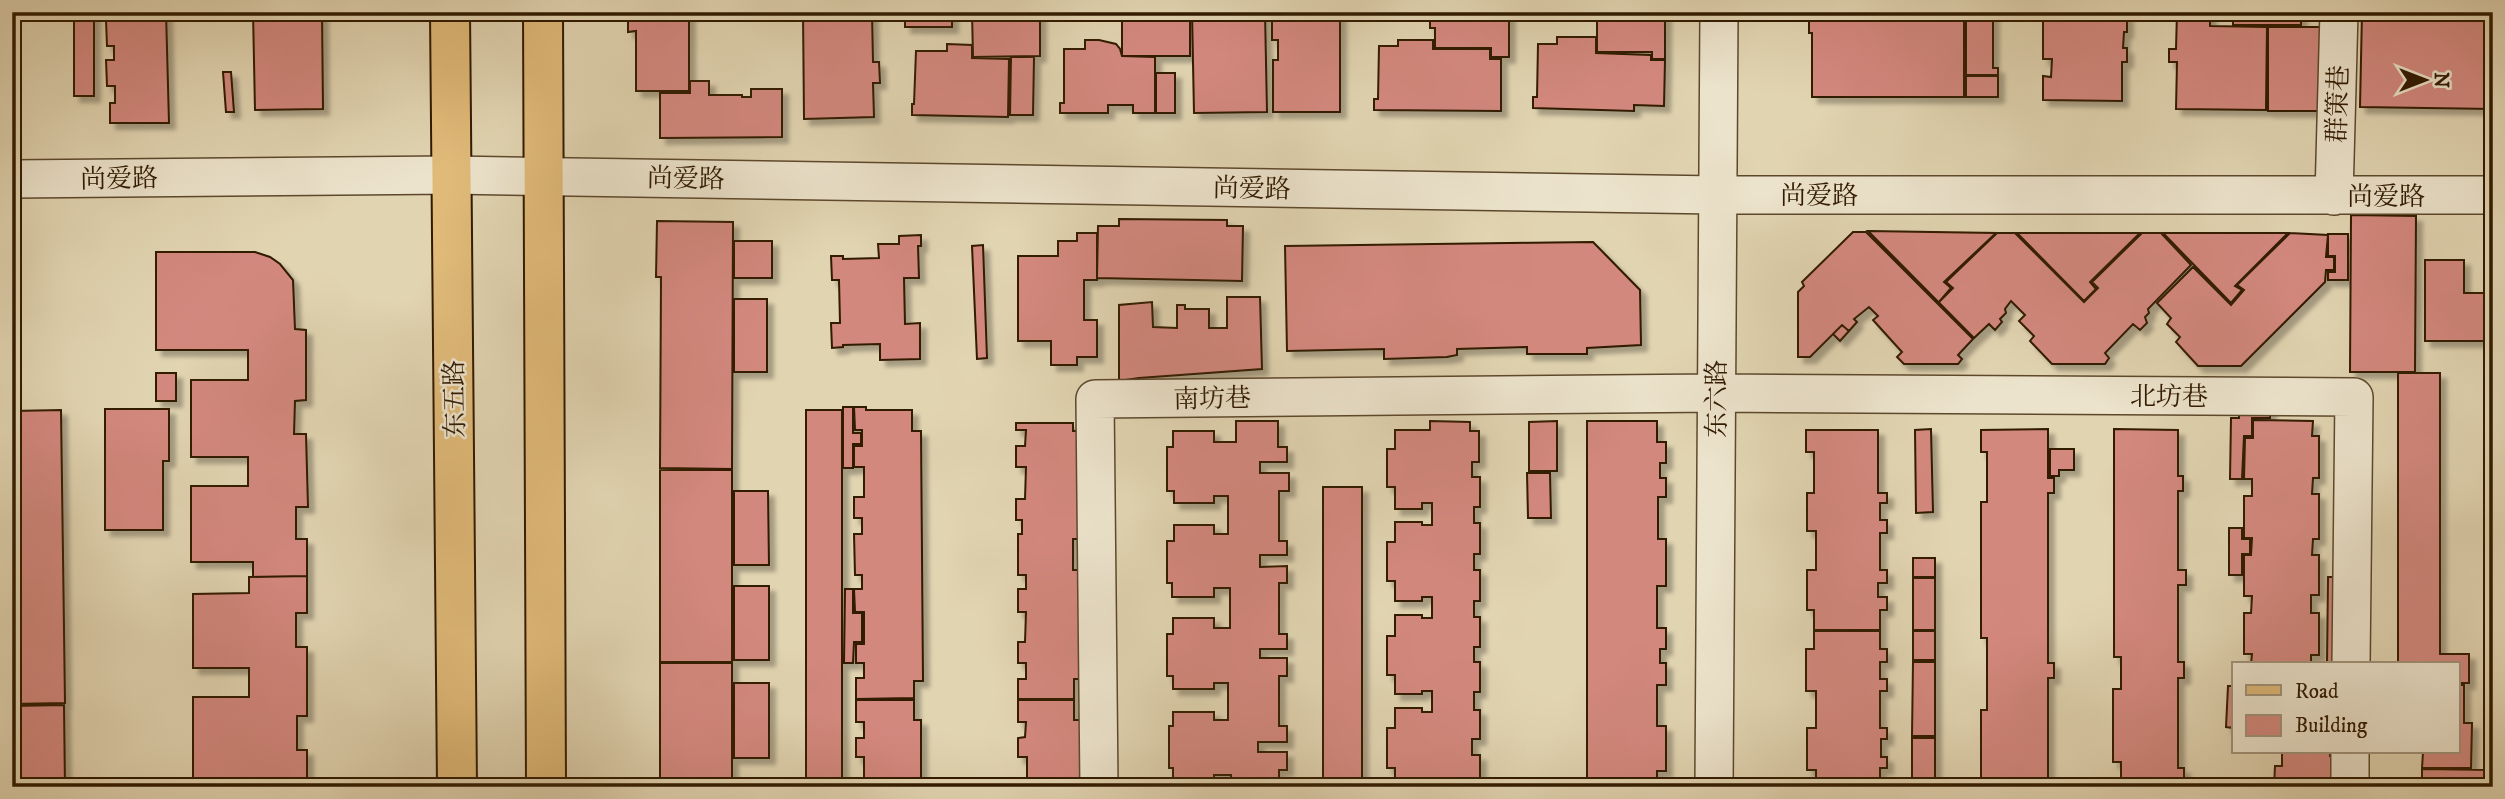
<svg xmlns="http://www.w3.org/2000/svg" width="2505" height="799" font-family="'IM FELL DW Pica','Noto Serif SC',serif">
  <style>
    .building { fill: #d3887e; stroke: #311a00; stroke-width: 2; filter: url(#shadow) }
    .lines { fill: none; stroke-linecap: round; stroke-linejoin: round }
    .minor-casing { stroke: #5d482c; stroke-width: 40 }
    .primary-casing { stroke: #311a00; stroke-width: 42 }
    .minor { stroke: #ece3cc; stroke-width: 37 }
    .primary { stroke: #e0ba78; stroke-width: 38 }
    .labels { text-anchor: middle; stroke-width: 5; stroke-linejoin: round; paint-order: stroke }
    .street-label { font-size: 26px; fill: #311a00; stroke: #ece3cc }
  </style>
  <defs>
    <filter id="shadow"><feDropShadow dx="6" dy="6" stdDeviation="2" flood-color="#0004"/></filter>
  </defs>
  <rect width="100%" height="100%" fill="#e1d4b1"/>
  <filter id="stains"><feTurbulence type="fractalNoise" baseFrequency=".00286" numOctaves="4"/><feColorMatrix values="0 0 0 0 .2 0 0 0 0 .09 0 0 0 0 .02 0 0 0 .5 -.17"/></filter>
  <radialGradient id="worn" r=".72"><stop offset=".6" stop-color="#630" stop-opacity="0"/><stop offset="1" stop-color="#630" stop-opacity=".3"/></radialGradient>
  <path class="building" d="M74,12H94V96H74Z
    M119,12H166L169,123H110V103H115V86H107L106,60H114V46H107L106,21H119Z
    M253,12H322L323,109L255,110Z
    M628,12H713H689V91H636V31L628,32Z
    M803,12H872L873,62H879L880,83H873L874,117L804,119Z
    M905,12H952V27H905Z
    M972,12H1040V56L973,57Z
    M1122,12H1190V56H1122Z
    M1192,12H1265L1267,112L1194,113Z
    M1272,12H1340V112H1273V60H1278V40H1272Z
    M1430,12H1509V57H1491V48H1435V28H1430Z
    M1597,12H1665V59H1652V52H1597Z
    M1809,12H1964V97H1812V33H1809Z
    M1966,12H1993V68H1998V75H1966Z
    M2043,12H2122V15H2127V32H2124L2123,48H2127V62H2122V101L2043,100V76L2051,77L2052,59H2043Z
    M2177,12H2210V26L2267,27L2266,110L2176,109L2177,62H2169V49H2176Z
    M2233,12H2301V25H2233Z
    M2362,12H2493V109L2360,107Z
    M2268,27H2321V111H2268Z
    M1557,37H1596V53L1651,55V60H1665L1664,106L1634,105V111L1533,108V97H1537L1538,44H1557Z
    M1085,40H1099L1116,44L1120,49L1122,56L1155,57V113H1133V105H1108V113H1060V103H1064V49H1085Z
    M1398,40H1433V49H1490V59H1501V111L1374,110V99H1378L1379,46H1398Z
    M947,44L972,45V58L1009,59L1008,117L912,115V104H914L916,51H947Z
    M1011,57H1034L1033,115H1010Z
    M223,72H231L234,112H226Z
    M1156,73H1175V113H1156Z
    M1966,76H1998V97H1966Z
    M690,81H709V95H742V97H751V89H782V137L660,138V93H690Z
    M2351,215L2416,216L2415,372H2350Z
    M1119,219L1227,220V226H1243L1242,281L1097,278L1098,226H1119Z
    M657,221L733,222L732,469L660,468L661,277H656Z
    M1868,231L1996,233L1944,282L1951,288L1939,302L1953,288L1946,282L1997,233H2015L2084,302L2098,288L2092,282L2142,233H2161L2191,265L2148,309L2149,313L2145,317L2147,323L2140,330L2133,324L2105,353L2109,358L2105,364H2052L2030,341L2034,336L2019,321L2025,315L2011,301L2005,309L2006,313L2000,319L2002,322L1995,330L1989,324L1974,338Z
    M1853,232H1866L1973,339L1958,355L1962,359L1958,364H1904L1897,357L1902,352L1873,320L1878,316L1869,307L1854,319L1857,322L1849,331L1842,325L1810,357H1798V292L1804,286L1802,282Z
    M1077,233H1097V280H1084V320H1097V357H1077V365H1051V341H1018V256H1058V241H1077Z
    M2017,233H2140L2090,282L2096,289L2084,301Z
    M2163,233H2288L2235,286L2242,290L2231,303Z
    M2290,233L2328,235L2326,257H2334V270H2326L2325,282L2241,366H2198L2176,342L2180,337L2167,324L2171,318L2157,303L2193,267L2231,305L2244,290L2237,285Z
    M2328,234H2348V280H2328V272H2335V256H2328Z
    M921,235V246H918L919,278H904L905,324L920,323V359L880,360V344L843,345V347L832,348L831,323H840L839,280H832L831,256H843V259L879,258L878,244H899V236Z
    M734,241H772V278H734Z
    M1593,242L1640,290L1641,345L1587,348V354H1527V347L1457,349V355L1447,357L1384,359V349L1287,351L1285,246Z
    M983,245L987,358L977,359L972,246Z
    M156,252H255L270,257L280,264L293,280L295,329L306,330V400L295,401L294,434H306L308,507H296V539H307V576L253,577V562H191V486H248V457H191V380H248V350H156Z
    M2425,260H2464V293H2493V341H2425Z
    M1227,297H1260L1262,369L1139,378L1126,380L1124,385V380H1119V305L1152,302L1153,327L1177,328V305H1185V309H1209V328H1227Z
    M734,299H767V372H734Z
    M1842,325L1849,331L1840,341L1833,334Z
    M156,373H176V401H156Z
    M2398,373H2440V654H2469V683H2458V664H2398Z
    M843,407H853V433H861V444H853V468H843Z
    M854,407H866V410H912V431H921L923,681H914V698L856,699V678H864V663H856V644H864V612H855L854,589H862V575H855L854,534H862V518H854V497H864V467H854V446H862V430H855Z
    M2239,408L2270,409V418H2252V436H2244L2242,479H2230L2231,418H2239Z
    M105,409H169V461H163V530H105Z
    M61,410L65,703L12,704V411Z
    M806,410H842V787H806Z
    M2253,420L2313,421L2312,436H2319V478H2313L2312,494H2319V539H2313L2312,555H2319V595H2311V613H2319V655H2311V664H2251L2252,654H2244V613H2251L2252,596H2244V555H2251L2252,538H2244V496H2252V479H2244L2245,438H2253Z
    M1236,421H1278V447H1287V462H1260V473H1289V491H1279V541H1287V555H1260V567L1287,566V583H1279V634H1287V649H1260V658H1287V676H1279V726H1287V742H1258V752H1287V770H1279V787H1231V775H1214V783H1173V768H1169V726H1173V712H1214V720H1228V683H1214V689H1173V676H1167V634H1173V618H1214V628H1230V588H1214V597H1172V583H1167V541H1174V525H1214V534H1228V496H1214V503H1174V491H1167V447H1173V431H1214V442H1236Z
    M1430,421L1470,422V431H1479V462H1472V477H1480V507H1474V523H1480V554H1474V570H1480V601H1474V617H1480V647H1474V662H1480V692H1474V710H1480V739H1472V755H1480V786L1472,787H1430V784H1422V787H1395V768H1387V728H1395V708H1422V712H1432V691H1422V694H1395V675H1387V636H1395V615H1422V618H1432V597H1422V601H1395V581H1387V542H1395V522H1422V525H1432V503H1422V509H1395V487H1387V449H1395V430H1430Z
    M1557,421V471H1529V422Z
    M1587,421H1657V442H1666V463H1660V478H1666V497H1658V539H1666V586H1657V628H1666V649H1660V663H1666V685H1657V726H1666V771H1657V787H1587Z
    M1016,423H1073V431H1081L1080,539H1073V570H1079L1082,679H1074V699H1018V679H1026V663H1018V642H1025L1026,612H1018V589H1026V575H1018V534H1022V520H1016V499H1025L1026,467H1016V446H1025L1026,430H1016Z
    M1931,429L1933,512L1916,513L1915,430Z
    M2048,429V478H2054V493H2048V663H2054V678H2048V787H1981V710H1987V638H1981V502H1987V452H1981V430Z
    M2114,429L2178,430V476H2183V491H2178V570H2186V585H2178V662H2184V678H2178V768H2184V781H2178V787H2121V762H2113V689H2121V657H2114Z
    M1806,430H1878V493H1887V503H1880V520H1887V533H1880V570H1887V583H1878V597H1887V610H1880V630H1814V610H1807V570H1816V531H1807V493H1814V452H1806Z
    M2050,449H2074V470H2059V476H2050Z
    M660,470H732V662H660Z
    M1527,473H1550L1551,518H1528Z
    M1323,487H1362V787H1323Z
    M734,491H768L769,565H734Z
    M2229,528H2242V539H2250V554H2242V575H2229Z
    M1913,558H1935V577H1913Z
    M307,576V613H296V647H307V716H297V750H307V787H193V697H249V668H193V594L249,593V577Z
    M2328,577H2336V664H2327Z
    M1913,578H1935V630H1913Z
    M734,586H769V660H734Z
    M845,589H853V613H862V642H854L853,663H844Z
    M1814,631H1880V649H1887V662H1880V679H1887V691H1880V728H1887V739H1881V757H1887V768H1880V787H1816V770H1807V728H1816V691H1806V649H1814Z
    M1913,631H1935V660H1913Z
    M1913,662H1935V736H1912Z
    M660,663H732V787H660Z
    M734,683H769V758H734Z
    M2458,685H2464V723H2472L2471,768H2422L2423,752H2458Z
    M2228,686H2234V728L2226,727Z
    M856,700H914V720H921V787H864V757H856V738H864V722H856Z
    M1018,700H1074V720H1082L1081,787H1027V757H1018V738L1025,737L1026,722H1018Z
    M64,705L65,787H12V706Z
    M1912,738H1935V781H1912Z
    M2282,752H2330V756H2343V787H2274L2275,766H2282Z
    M2422,769L2493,770V787H2422Z
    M734,779H769V787H734Z"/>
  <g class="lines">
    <defs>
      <path id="minor" d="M12,179L451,175L1717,195H2493
        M2334,196L2339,12
        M1099,787L1095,399L1716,393L2354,397L2351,664
        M1714,787L1719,12
        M2350,787V752"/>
      <path id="primary" d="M450,12L457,787
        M543,12L546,787"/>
    </defs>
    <use href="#minor" class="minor-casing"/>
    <use href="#primary" class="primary-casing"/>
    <use href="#minor" class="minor"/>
    <use href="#primary" class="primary"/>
  </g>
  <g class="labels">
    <g class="street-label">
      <text transform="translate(2337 104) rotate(-88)" y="9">群策巷</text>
      <text transform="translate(119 178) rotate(-1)" y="9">尚爱路</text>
      <text transform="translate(686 178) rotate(1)" y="9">尚爱路</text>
      <text transform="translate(1252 188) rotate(1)" y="9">尚爱路</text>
      <text x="1819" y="204">尚爱路</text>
      <text x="2386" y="205">尚爱路</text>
      <text x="2169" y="405">北坊巷</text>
      <text transform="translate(1212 398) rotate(-1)" y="9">南坊巷</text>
      <text transform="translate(454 399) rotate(-91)" y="9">东五路</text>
      <text transform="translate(1716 399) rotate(-90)" y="9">东六路</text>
    </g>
  </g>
  <rect width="2505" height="799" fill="none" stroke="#e1d4b1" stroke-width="42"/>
  <rect x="14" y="14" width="2477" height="771" fill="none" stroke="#311a00" stroke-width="3.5"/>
  <rect x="21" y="21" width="2463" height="757" fill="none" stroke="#311a00" stroke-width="2"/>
  <rect x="2232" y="662" width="228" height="91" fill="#ece3cc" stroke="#a1937a" stroke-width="2"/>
  <rect x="2246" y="685" width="35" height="10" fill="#e0ba78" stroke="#a1937a" stroke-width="2"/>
  <text x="2295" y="698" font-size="21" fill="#311a00">Road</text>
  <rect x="2246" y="715" width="35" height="21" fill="#d3887e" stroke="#a1937a" stroke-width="2"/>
  <text x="2295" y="732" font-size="21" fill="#311a00">Building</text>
  <g transform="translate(2425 80) rotate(90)" stroke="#ece3cc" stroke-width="5" paint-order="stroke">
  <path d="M0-5L12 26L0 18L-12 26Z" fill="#311a00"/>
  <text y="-10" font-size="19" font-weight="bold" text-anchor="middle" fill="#311a00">N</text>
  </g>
  <rect width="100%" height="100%" filter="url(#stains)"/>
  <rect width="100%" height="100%" fill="url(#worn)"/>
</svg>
